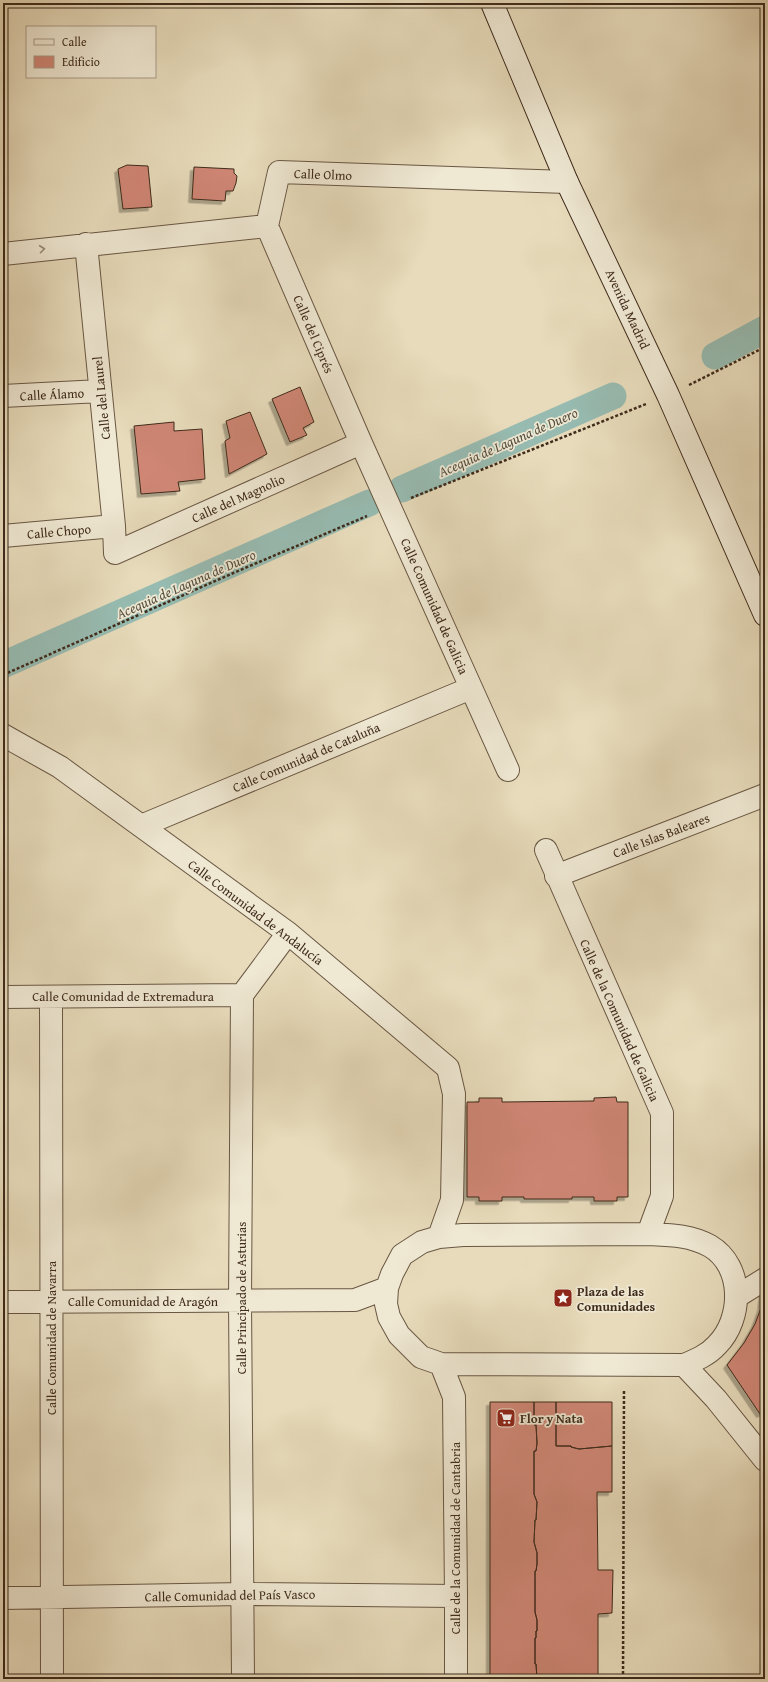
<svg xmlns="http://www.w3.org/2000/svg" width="768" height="1682" font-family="'Gentium Book Plus',serif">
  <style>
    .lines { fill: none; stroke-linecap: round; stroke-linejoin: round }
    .canal { stroke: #97bbb1; stroke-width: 27 }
    .building { fill: #cf8675; stroke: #3f2b1b; filter: url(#shadow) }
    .street-casing { stroke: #695743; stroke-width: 24 }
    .secondary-casing { stroke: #3f2b1b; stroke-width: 24 }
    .path { stroke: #3f2b1b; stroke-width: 2.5; stroke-dasharray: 3 2; stroke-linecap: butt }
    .street { stroke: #efe8d3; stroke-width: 22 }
    .secondary { stroke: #efe8d3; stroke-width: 22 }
    .oneway { stroke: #978a77 }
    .labels { text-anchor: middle; stroke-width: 3.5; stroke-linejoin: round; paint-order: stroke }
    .street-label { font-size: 13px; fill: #3f2b1b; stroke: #efe8d3 }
    .poi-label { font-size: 13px; font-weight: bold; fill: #3f2b1b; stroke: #efe8d3; text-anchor: start }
    .water-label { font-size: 14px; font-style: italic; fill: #554f40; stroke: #efe8d3 }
  </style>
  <defs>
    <filter id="shadow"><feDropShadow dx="-3.5" dy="3.5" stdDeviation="0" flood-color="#0004"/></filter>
  </defs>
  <rect width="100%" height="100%" fill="#e7dbbb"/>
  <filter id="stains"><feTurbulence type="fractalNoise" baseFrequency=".005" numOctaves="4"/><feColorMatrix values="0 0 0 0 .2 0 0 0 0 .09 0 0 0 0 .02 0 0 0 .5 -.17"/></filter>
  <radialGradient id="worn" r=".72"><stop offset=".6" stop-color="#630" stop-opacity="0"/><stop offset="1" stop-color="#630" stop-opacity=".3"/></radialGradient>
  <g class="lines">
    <path class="canal" d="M715,356L765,329
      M402,489L613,396
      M3,665L369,503"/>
  </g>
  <path class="building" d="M127,165L148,166L152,207L123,209L118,169Z
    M194,167L234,169V173L237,176L236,183L233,191H226L225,201L192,199Z
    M300,387L314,422L303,428L307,435L290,442L272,399Z
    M250,412L267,454L229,474L225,441L230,438L226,421Z
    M174,422V431L202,429L205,479L178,482L180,491L141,494L134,426Z
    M616,1097L617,1102H628V1197H617V1201H594V1197H572V1199H524V1197H502V1201H479V1197H467V1102H479V1098H502V1102L594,1101V1098Z
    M763,1290H765V1412L760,1414L727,1365L744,1343L755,1324L761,1308Z
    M490,1402H534V1425H536L537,1443L536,1451H534V1494L537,1502L536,1520H535L534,1542L537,1553V1564L536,1571H535V1612L537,1620V1631H536V1638H535V1664H536L537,1679H490Z
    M534,1402H556V1446H571V1447L579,1449L612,1446V1492H597L598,1570H613L612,1613L598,1614V1679H537L536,1664H535V1638H536V1631H537V1620L535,1612V1571H536L537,1564V1553L534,1542L535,1520H536L537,1502L534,1494V1451H536L537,1443L536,1425H534Z
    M556,1402H612V1446L579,1449L571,1447V1446H556Z"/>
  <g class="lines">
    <defs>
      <path id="street" d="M267,226L361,443L508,770
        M86,244L114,526L115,553L361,443
        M3,254L267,226L279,172L567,182
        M3,396L100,391
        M3,536L114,526
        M3,735L60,767L288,933L448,1068L454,1094L452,1200L439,1237
        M141,826L471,688
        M546,850L662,1113V1196L648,1234
        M556,876L765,795
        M3,997L242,995
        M51,997L52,1679
        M648,1234C670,1235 690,1235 710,1246C744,1266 743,1319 717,1345C708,1355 696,1360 684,1365L441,1364L421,1357L399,1335L389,1317L386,1304L387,1288L392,1274L402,1255L422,1242L439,1237L463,1235Z
        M736,1297L765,1279
        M3,1302L355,1300L387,1288
        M441,1364L454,1397L456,1596V1679
        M684,1365L716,1399L765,1460
        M3,1598L243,1594L456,1596
        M243,1679L240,1301L242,995L288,933"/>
      <path id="secondary" d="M492,3L567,182L668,395L765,615"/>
    </defs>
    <use href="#street" class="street-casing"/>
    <use href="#secondary" class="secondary-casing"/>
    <path class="path" d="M689,385L765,347
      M411,498L646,404
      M3,675L231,574L367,516
      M623,1679L624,1390"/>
    <use href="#street" class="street"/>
    <use href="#secondary" class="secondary"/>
  </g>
  <defs><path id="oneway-chevron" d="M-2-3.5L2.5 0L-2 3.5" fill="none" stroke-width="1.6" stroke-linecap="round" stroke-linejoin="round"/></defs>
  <use class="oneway" href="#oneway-chevron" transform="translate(42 249) rotate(-7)"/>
  <defs>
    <symbol id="sight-square" viewBox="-11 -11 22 22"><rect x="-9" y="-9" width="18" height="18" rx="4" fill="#8f2418" stroke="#efe8d3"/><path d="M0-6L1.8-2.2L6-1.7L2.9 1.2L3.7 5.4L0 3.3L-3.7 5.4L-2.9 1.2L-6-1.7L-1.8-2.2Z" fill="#fff"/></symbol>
    <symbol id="supermarket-square" viewBox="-11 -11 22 22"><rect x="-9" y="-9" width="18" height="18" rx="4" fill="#8f2418" stroke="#efe8d3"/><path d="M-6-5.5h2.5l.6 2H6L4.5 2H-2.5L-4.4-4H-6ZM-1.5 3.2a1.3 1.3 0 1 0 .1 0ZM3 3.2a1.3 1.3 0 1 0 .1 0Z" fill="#fff"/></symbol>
  </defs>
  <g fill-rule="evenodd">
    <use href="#sight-square" x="552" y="1287" width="22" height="22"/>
    <use href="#supermarket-square" x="495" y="1407" width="22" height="22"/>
  </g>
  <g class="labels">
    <g class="street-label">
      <text transform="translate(323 174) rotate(2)" y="5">Calle Olmo</text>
      <text transform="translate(628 309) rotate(65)" y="5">Avenida Madrid</text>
      <text transform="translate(314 334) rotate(67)" y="5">Calle del Ciprés</text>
      <text transform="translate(52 394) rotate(-3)" y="5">Calle Álamo</text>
      <text transform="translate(101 398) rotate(-96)" y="5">Calle del Laurel</text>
      <text transform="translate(238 498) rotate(-24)" y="5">Calle del Magnolio</text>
      <text transform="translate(59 531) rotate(-5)" y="5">Calle Chopo</text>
      <text transform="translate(435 606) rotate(66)" y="5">Calle Comunidad de Galicia</text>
      <text transform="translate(306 757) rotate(-23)" y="5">Calle Comunidad de Cataluña</text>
      <text transform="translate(661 835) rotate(-21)" y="5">Calle Islas Baleares</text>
      <text transform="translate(256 912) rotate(37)" y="5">Calle Comunidad de Andalucía</text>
      <text x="123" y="1001">Calle Comunidad de Extremadura</text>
      <text transform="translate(620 1020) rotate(66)" y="5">Calle de la Comunidad de Galicia</text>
      <text transform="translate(241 1298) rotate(-90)" y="5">Calle Principado de Asturias</text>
      <text x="143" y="1306">Calle Comunidad de Aragón</text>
      <text transform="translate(51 1338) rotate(-90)" y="5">Calle Comunidad de Navarra</text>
      <text transform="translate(455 1538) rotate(-90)" y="5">Calle de la Comunidad de Cantabria</text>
      <text transform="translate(230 1595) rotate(-1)" y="5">Calle Comunidad del País Vasco</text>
    </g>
    <g class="poi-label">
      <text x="577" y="1296">Plaza de las<tspan x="577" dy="15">Comunidades</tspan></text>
      <text x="520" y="1423">Flor y Nata</text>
    </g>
    <g class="water-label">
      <text transform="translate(508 442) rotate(-24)" y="5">Acequia de Laguna de Duero</text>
      <text transform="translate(186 584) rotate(-24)" y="5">Acequia de Laguna de Duero</text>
    </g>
  </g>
  <rect width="768" height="1682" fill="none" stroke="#e7dbbb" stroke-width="16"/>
  <rect x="4" y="4" width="760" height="1674" fill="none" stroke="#3f2b1b" stroke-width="2"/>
  <rect x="8" y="8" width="752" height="1666" fill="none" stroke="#3f2b1b"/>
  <rect x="26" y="26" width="130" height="52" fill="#efe8d3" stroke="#a99c89"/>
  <rect x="34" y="39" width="20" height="6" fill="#efe8d3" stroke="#a99c89"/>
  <text x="62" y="46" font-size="12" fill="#3f2b1b">Calle</text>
  <rect x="34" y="56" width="20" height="12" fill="#cf8675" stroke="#a99c89"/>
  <text x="62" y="66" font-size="12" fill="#3f2b1b">Edificio</text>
  <rect width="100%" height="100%" filter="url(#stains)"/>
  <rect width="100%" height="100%" fill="url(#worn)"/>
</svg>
